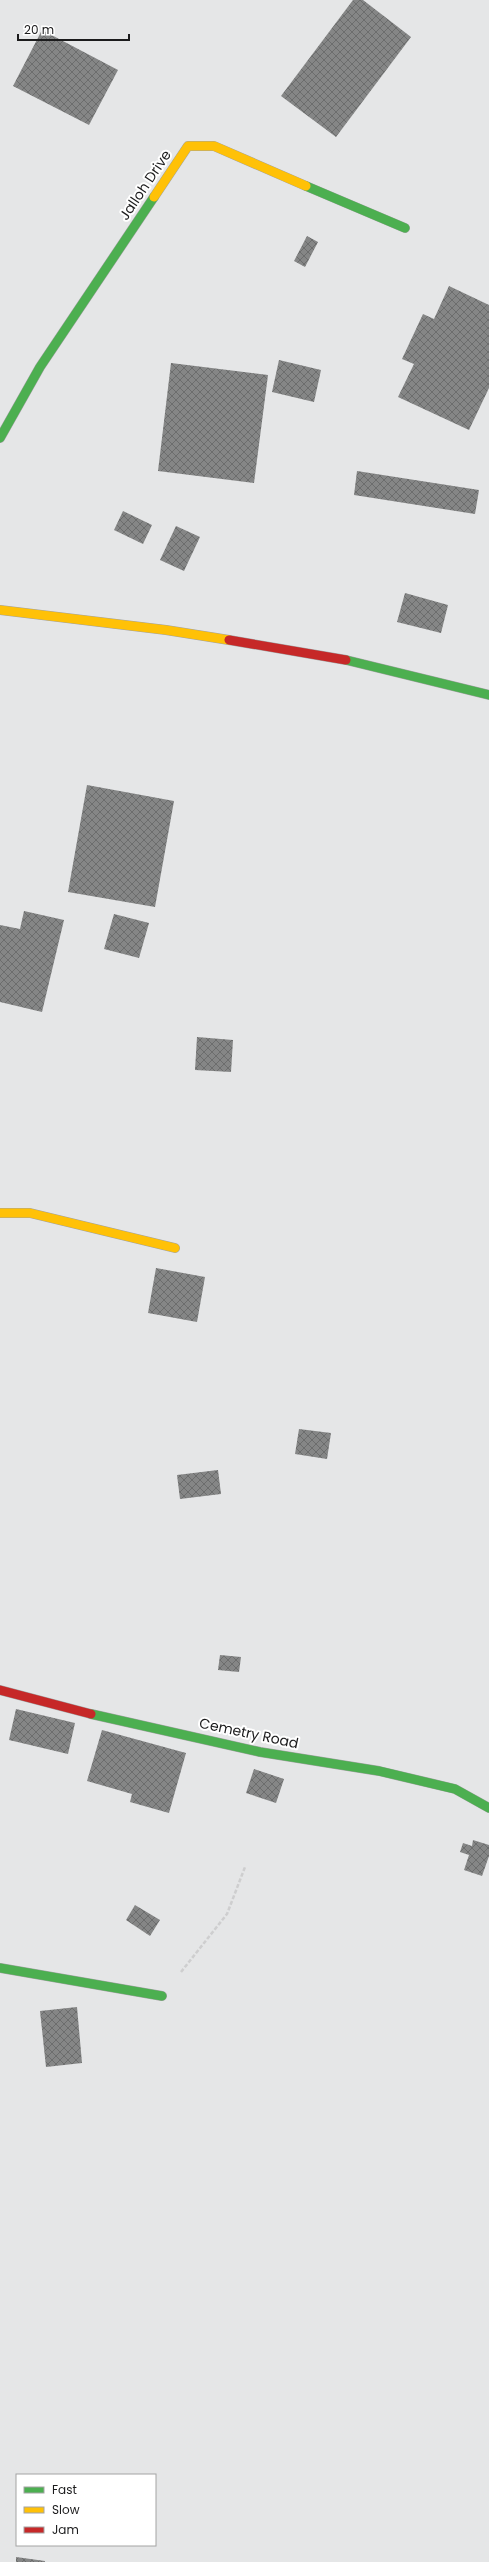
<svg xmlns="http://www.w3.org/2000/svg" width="489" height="2562" font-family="Poppins,sans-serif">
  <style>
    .building { fill: url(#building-cross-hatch) }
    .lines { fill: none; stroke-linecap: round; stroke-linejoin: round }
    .fast-casing { stroke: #a1a2a2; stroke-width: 10 }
    .slow-casing { stroke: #a1a2a2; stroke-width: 10 }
    .jam-casing { stroke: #a1a2a2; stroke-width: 10 }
    .path { stroke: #cececf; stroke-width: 2.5; stroke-dasharray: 4 2; stroke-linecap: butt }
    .fast { stroke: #4caf50; stroke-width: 9 }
    .slow { stroke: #ffc107; stroke-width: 9 }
    .jam { stroke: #c62828; stroke-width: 9 }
    .labels { text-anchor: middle; stroke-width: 4; stroke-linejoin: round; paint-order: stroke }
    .street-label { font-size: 14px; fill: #1b1b1c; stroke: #fff }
  </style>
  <defs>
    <pattern id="building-cross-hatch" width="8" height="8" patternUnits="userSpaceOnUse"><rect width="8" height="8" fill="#858686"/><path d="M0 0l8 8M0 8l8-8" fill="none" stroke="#6c6d6d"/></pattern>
  </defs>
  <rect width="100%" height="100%" fill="#e5e6e7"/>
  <path class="building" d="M353,0H363L411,37L336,137L281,96Z
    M42,30L118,70L89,125L13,86Z
    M307,236L318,242L305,267L294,261Z
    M449,286L489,305V388L469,430L398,397L414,364L402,359L423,314L434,319Z
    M279,360L321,370L314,402L272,392Z
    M171,363L268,375L254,483L158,471Z
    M357,471L479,490L475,514L354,495Z
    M123,511L152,525L143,544L114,530Z
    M176,526L200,537L184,571L160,560Z
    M405,593L448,605L441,633L397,622Z
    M87,785L174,801L155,907L68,892Z
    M24,911L64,920L42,1012L0,1002V925L20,929Z
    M114,914L149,923L139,958L104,949Z
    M197,1037L233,1040L231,1072L195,1070Z
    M156,1268L205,1277L197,1322L148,1313Z
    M299,1429L331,1433L327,1459L295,1454Z
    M218,1470L221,1494L180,1499L177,1475Z
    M220,1655L241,1657L239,1672L218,1670Z
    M16,1709L75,1723L68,1754L9,1740Z
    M102,1730L186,1753L169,1813L130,1802L132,1794L87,1781Z
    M254,1769L284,1779L276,1803L246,1793Z
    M473,1840L489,1845V1856L482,1876L464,1870L469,1855L460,1852L463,1843L472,1846Z
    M135,1905L160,1920L150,1936L126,1920Z
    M77,2007L82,2063L46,2067L40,2011Z
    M16,2557L45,2561V2562H16Z"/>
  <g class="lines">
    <defs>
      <path id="fast" d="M306,186L405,228
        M0,438L40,367L154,197
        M346,660L489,695
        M91,1714L260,1752L379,1771L455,1789L489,1808
        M0,1968L162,1996"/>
      <path id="slow" d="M154,197L188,146H214L306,186
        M0,610L166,630L229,640
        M0,1213H30L175,1248"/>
      <path id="jam" d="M229,640L346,660
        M0,1690L91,1714"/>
    </defs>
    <use href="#fast" class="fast-casing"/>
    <use href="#slow" class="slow-casing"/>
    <use href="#jam" class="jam-casing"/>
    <path class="path" d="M181,1972L227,1914L245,1867"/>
    <use href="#fast" class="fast"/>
    <use href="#slow" class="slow"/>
    <use href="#jam" class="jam"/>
  </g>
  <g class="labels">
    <g class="street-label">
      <text transform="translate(145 185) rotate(-56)" y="5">Jalloh Drive</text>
      <text transform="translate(249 1733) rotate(12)" y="5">Cemetry Road</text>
    </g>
  </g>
  <rect x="16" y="2474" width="140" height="72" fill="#ffffff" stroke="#a4a4a4"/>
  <rect x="24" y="2487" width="20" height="6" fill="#4caf50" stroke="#a4a4a4"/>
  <text x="52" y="2494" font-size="12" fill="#1b1b1c">Fast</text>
  <rect x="24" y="2507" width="20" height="6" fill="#ffc107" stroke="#a4a4a4"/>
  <text x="52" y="2514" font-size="12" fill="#1b1b1c">Slow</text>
  <rect x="24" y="2527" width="20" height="6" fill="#c62828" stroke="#a4a4a4"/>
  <text x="52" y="2534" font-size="12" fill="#1b1b1c">Jam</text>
  <path d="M18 34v6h111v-6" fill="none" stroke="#1b1b1c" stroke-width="2"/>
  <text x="24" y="34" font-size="12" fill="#1b1b1c" stroke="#ffffff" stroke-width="3" paint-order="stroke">20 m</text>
</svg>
